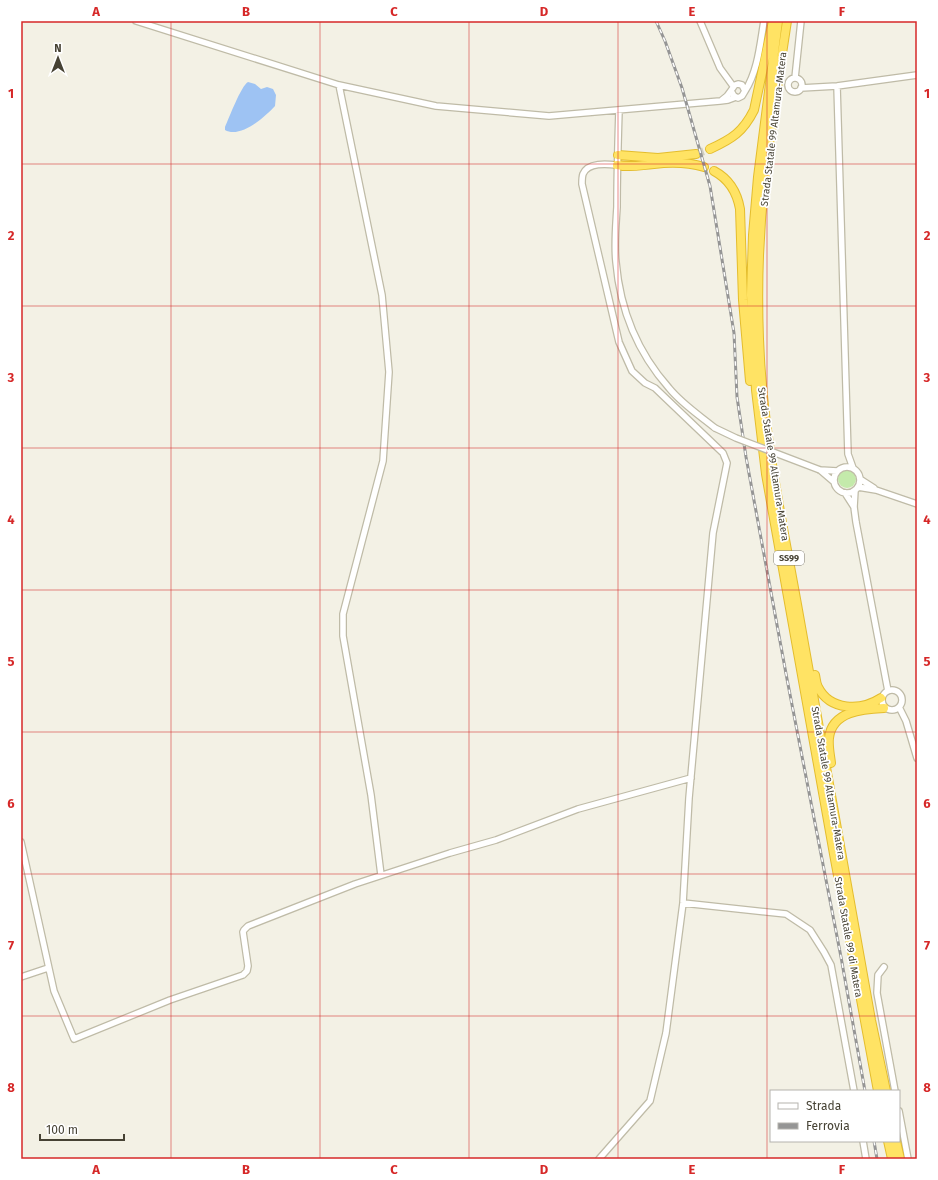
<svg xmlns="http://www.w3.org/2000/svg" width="938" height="1180" font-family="'Fira Sans',sans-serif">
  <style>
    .green { fill: #c4eaab }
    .water { fill: #9ec3f3 }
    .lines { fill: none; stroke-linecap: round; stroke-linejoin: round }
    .highway-tunnel { stroke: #d0cec2; stroke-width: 8; stroke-dasharray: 8 4; stroke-linecap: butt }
    .minor-casing { stroke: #bfbba7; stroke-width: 8 }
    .highway-casing { stroke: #e4bd2e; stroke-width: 10 }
    .minor { stroke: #fff; stroke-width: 5.5 }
    .highway { stroke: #ffe364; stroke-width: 8 }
    .rail-casing { stroke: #959595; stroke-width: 3 }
    .rail { stroke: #fff; stroke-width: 1.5; stroke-dasharray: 4.5; stroke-linecap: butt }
    .minor-bridge-casing { stroke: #bfbba7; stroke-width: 8; stroke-linecap: butt }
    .minor-bridge { stroke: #fff; stroke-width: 5.5 }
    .grid { fill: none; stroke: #d62828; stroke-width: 1; stroke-opacity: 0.55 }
    .labels { text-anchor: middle; stroke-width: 3.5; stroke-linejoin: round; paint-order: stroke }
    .shield { fill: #fff; stroke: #7e7b71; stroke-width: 1 }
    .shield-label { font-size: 9px; font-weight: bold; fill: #464234 }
    .street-label { font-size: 10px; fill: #464234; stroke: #fff }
    .neatline { fill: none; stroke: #d62828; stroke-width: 1.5 }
    .grid-label { font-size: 13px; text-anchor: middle; font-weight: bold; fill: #d62828 }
  </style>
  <rect width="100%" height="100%" fill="#f3f1e5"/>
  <path class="green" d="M838 479a9 9 0 1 1 18 0a9 9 0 1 1-18 0Z"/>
  <path class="water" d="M248,82L255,84L261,89L267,87L273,89L276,95L275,106C265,117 240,139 225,130V127C229,118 241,86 248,82Z"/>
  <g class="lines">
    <path class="highway-tunnel" d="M696,154L710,149"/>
    <defs>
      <path id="minor" d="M136,21L339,85L436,106L549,116L720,101L728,100L736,97
        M700,21L720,68L733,86
        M788 85a7 7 0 1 1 14 0a7 7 0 1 1-14 0Z
        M795,78L801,21
        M339,85L382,295L389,372L383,461L343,614V636L371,795L381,875
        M837,86L848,454L853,468
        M801,88L837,86L917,75
        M745,91C758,71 760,44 764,21
        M722,100L727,96L735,85L738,84L742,85L745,91L742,96L738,98L734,96L731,91
        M619,110C618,142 617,175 617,207C616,225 614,244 616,262C620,309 638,353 669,388C682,404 699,415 715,428
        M834 480a13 13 0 1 1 26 0a13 13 0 1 1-26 0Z
        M820,470L834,482
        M820,470L837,471
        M860,479L874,488
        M858,487L876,490L917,504
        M855,490L854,507L856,522L888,691
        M845,493L854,507
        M882 700a10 10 0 1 1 20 0a10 10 0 1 1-20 0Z
        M899,707L906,721L917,758
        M21,842L54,991L74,1039L170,1000L243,975L247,971L248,966L243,932L244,930L248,926L355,884L450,853L496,840L578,809L691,778
        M683,903L786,914L810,930L824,952L831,965L854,1091
        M884,967L878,975L877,993L895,1091
        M21,977L48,968
        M899,1111L908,1159
        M863,1141L866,1159
        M599,1159L650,1101L666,1033L683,903L689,798L713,533L727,463L723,453L655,388L645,383L632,371L619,342L582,184C582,181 582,177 583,174C588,162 607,164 617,165"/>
      <path id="highway" d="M778,21L758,177L753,235L751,295L756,390L766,474L834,854L878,1091
        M787,21C779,73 771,125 765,177C759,229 757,286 759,339C762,430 782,520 798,610C822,747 847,883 871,1020L886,1091
        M710,149C732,139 743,132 754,110L773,21
        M618,155L658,158L696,154
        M617,165C632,168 640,165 654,164C671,162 687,162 704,167
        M714,171C729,179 737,192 740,209L743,300L750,381
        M815,675C816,679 816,684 818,687C830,711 861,711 881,698
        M831,763C830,755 828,746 829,738C832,711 863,709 884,708
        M888,1141L892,1159
        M896,1141L900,1159"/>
    </defs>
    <use href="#minor" class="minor-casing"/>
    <use href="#highway" class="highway-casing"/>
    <use href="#minor" class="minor"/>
    <use href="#highway" class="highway"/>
    <defs>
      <path id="rail" d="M656,21L665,41L682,88L710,186L734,333L737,397L746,457L787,679L841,957L865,1091
        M874,1141L877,1159"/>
    </defs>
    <use href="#rail" class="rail-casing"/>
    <use href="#rail" class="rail"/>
    <defs>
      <path id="minor-bridge" d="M715,428L736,438L820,470"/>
    </defs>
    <use href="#minor-bridge" class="minor-bridge-casing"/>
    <use href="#minor-bridge" class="minor-bridge"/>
  </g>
  <path class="grid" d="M171,21V1159M320,21V1159M469,21V1159M618,21V1159M767,21V1159M21,164H917M21,306H917M21,448H917M21,590H917M21,732H917M21,874H917M21,1016H917"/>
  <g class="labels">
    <rect class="shield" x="774" y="551" width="30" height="14" rx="3"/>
    <g class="shield-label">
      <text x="789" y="561">SS99</text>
    </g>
    <g class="street-label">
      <text transform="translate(773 129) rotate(-83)" y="4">Strada Statale 99 Altamura-Matera</text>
      <text transform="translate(774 464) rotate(81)" y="4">Strada Statale 99 Altamura-Matera</text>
      <text transform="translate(829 783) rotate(80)" y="4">Strada Statale 99 Altamura-Matera</text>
      <text transform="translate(849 937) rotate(80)" y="4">Strada Statale 99 di Matera</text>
    </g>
  </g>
  <rect width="938" height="1180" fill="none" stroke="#ffffff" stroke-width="44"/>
  <rect x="770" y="1090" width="130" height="52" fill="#ffffff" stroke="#b5b3ae"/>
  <rect x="778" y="1103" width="20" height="6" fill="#ffffff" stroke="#b5b3ae"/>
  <text x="806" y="1110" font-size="12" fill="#464234">Strada</text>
  <rect x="778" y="1123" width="20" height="6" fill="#959595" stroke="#b5b3ae"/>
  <text x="806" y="1130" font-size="12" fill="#464234">Ferrovia</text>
  <g transform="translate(58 58)" stroke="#ffffff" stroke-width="3" paint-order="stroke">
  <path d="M0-3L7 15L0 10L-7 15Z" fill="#464234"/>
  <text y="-6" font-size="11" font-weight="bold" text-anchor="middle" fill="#464234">N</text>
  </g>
  <path d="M40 1134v6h84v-6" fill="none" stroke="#464234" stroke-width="2"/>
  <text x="46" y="1134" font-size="12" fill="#464234" stroke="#ffffff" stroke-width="3" paint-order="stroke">100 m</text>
  <rect x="22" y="22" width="894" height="1136" class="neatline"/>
  <g class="grid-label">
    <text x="96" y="16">A</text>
    <text x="246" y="16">B</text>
    <text x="394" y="16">C</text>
    <text x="544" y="16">D</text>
    <text x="692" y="16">E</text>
    <text x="842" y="16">F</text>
    <text x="11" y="98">1</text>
    <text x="927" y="98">1</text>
    <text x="11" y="240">2</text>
    <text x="927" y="240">2</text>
    <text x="11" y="382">3</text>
    <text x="927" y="382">3</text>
    <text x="11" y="524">4</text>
    <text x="927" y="524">4</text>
    <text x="11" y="666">5</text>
    <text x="927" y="666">5</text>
    <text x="11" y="808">6</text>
    <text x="927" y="808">6</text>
    <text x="11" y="950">7</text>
    <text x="927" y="950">7</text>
    <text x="11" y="1092">8</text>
    <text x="927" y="1092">8</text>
    <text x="96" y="1174">A</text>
    <text x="246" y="1174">B</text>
    <text x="394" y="1174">C</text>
    <text x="544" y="1174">D</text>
    <text x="692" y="1174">E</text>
    <text x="842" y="1174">F</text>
  </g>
</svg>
